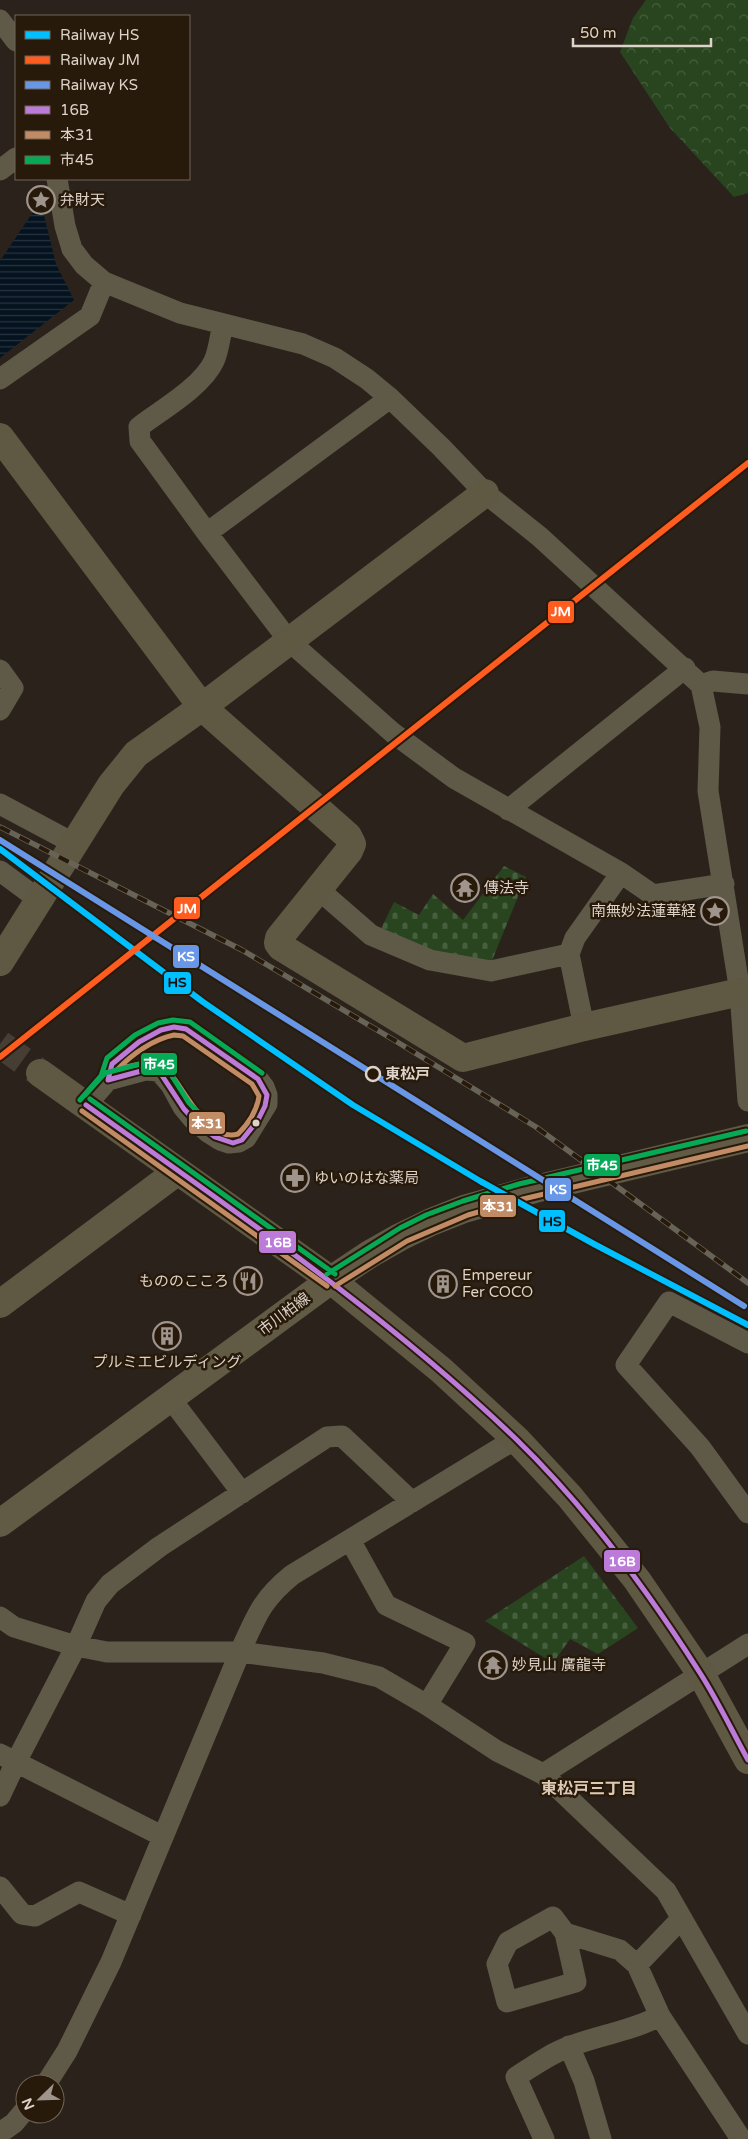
<svg xmlns="http://www.w3.org/2000/svg" width="748" height="2139" font-family="'Varela Round','Noto Sans JP',sans-serif">
  <style>
    .forest { fill: url(#forest-crowns) }
    .cemetery { fill: url(#cemetery-stones) }
    .water { fill: url(#water-rules) }
    .lines { fill: none; stroke-linecap: round; stroke-linejoin: round }
    .secondary-tunnel { stroke: #463d35; stroke-width: 28; stroke-dasharray: 28 14; stroke-linecap: butt }
    .street { stroke: #5f5948; stroke-width: 21 }
    .secondary { stroke: #5f5842; stroke-width: 28 }
    .primary { stroke: #615a45; stroke-width: 28 }
    .rail-casing { stroke: #686357; stroke-width: 5.5 }
    .rail { stroke: #281a0a; stroke-width: 4; stroke-dasharray: 11; stroke-linecap: butt }
    .bus-1-casing { stroke: #281a0a; stroke-width: 9 }
    .bus-2-casing { stroke: #281a0a; stroke-width: 9 }
    .bus-3-casing { stroke: #281a0a; stroke-width: 9 }
    .bus-1 { stroke: #bd7bd9; stroke-width: 5 }
    .bus-2 { stroke: #c18c65; stroke-width: 5 }
    .bus-3 { stroke: #06aa56; stroke-width: 5 }
    .rail-1-casing { stroke: #281a0a; stroke-width: 10 }
    .rail-2-casing { stroke: #281a0a; stroke-width: 10 }
    .rail-3-casing { stroke: #281a0a; stroke-width: 10 }
    .rail-1 { stroke: #00bfff; stroke-width: 6 }
    .rail-2 { stroke: #ff5c20; stroke-width: 6 }
    .rail-3 { stroke: #6897e7; stroke-width: 6 }
    .stop-dot { fill: #281a0a; stroke: #ddd3c9; stroke-width: 2.5 }
    .bus-dot { fill: #ddd3c9; stroke: #281a0a; stroke-width: 2 }
    .labels { text-anchor: middle; stroke-width: 5; stroke-linejoin: round; paint-order: stroke }
    .poi-label { font-size: 15px; fill: #ddd3c9; stroke: #281a0a; text-anchor: start }
    .stop-label { font-size: 15px; font-weight: bold; fill: #ddd3c9; stroke: #281a0a; text-anchor: start }
    .street-label { font-size: 15px; fill: #ddd3c9; stroke: #281a0a }
    .neighbourhood-label { font-size: 16px; font-weight: bold; fill: #ddcab5; stroke: #281a0a }
    .line-badge { stroke: #281a0a; stroke-width: 2 }
    .badge-label { font-size: 14px; text-anchor: middle; font-weight: bold; fill: #fff }
    .pale-badge-label { font-size: 14px; text-anchor: middle; font-weight: bold; fill: #111 }
  </style>
  <defs>
    <pattern id="forest-crowns" width="20" height="18" patternUnits="userSpaceOnUse" patternTransform="scale(1.25)"><rect width="20" height="18" fill="#28451f"/><path d="M2 6a3 3 0 1 1 6 0M12 15a3 3 0 1 1 6 0" fill="none" stroke="#475f3e"/></pattern>
    <pattern id="cemetery-stones" width="16" height="16" patternUnits="userSpaceOnUse" patternTransform="scale(1.25)"><rect width="16" height="16" fill="#28451f"/><path d="M2 7V4a2 2 0 0 1 4 0v3zM10 15v-3a2 2 0 0 1 4 0v3z" fill="#475f3e"/></pattern>
    <pattern id="water-rules" width="6" height="5" patternUnits="userSpaceOnUse" patternTransform="scale(1.25)"><rect width="6" height="5" fill="#04131f"/><path d="M0 2.5h6" fill="none" stroke="#28343e"/></pattern>
  </defs>
  <rect width="100%" height="100%" fill="#2b231b"/>
  <path class="forest" d="M646,0H748V193L734,197L670,128L620,52L633,18Z"/>
  <path class="cemetery" d="M504,866L526,877L491,963L435,955L380,931L394,902L419,915L433,894L463,920Z
    M584,1556L638,1628L598,1654L570,1639L553,1663L485,1621Z"/>
  <path class="water" d="M35,209L44,215L56,264L74,300L0,358V261Z"/>
  <g class="lines">
    <path class="secondary-tunnel" d="M0,1044L40,1073"/>
    <path class="street" d="M0,20L16,41
      M0,170L16,158
      M57,179L65,226L72,249L84,265L104,282L180,313L303,344L335,358L367,379L390,398L441,447L485,493L540,537L701,685L710,727L708,791L740,992L748,1101
      M223,324C220,336 219,350 214,361C202,387 161,410 139,427L140,441L207,533L289,641L393,733L454,778L621,873L653,895L724,884
      M0,379L90,316L104,282
      M207,533L390,398
      M0,670L13,688L0,710
      M701,685L713,681L748,684
      M0,804L73,843
      M508,810L685,668
      M0,871L38,899
      M318,889L371,935L430,960L491,971L569,954L575,938L621,873
      M569,954L584,1027
      M86,1105L108,1080L112,1064L139,1042L161,1030L174,1027L186,1029L258,1079L264,1087L267,1095V1104L246,1138L239,1142L229,1143L220,1140L209,1133L193,1119L183,1107L171,1085L159,1071L145,1070L108,1080
      M748,1343L669,1302L626,1365L700,1447L748,1513
      M171,1399L242,1493
      M350,1540L386,1605L465,1643L427,1705
      M0,1617L14,1627L76,1646L107,1652H240L323,1663L379,1677L427,1705L497,1751L543,1774L666,1891L748,2034
      M0,1754L162,1836
      M543,1774L748,1644
      M0,1796L16,1762L76,1646L96,1601L110,1584L159,1547L327,1437L342,1436L412,1502
      M0,1887L22,1914L35,1916L79,1892L131,1915
      M681,1919L637,1965L660,2016L741,2139
      M565,1933L576,1982L507,2002L497,1964L508,1942L553,1917L565,1933L620,1950L637,1965
      M569,2046L584,2081L601,2139
      M46,2084L67,2051L111,1962L240,1652C256,1617 261,1600 292,1575L502,1447L517,1440
      M0,2133L14,2123L25,2110
      M544,2139L516,2077C533,2066 551,2053 571,2046C600,2035 631,2031 660,2016"/>
    <path class="secondary" d="M0,437L202,707L348,836L352,844L349,851L279,938L278,943L281,947L463,1058L584,1027L740,992
      M0,962L111,785L136,754L202,707L485,493
      M40,1073L331,1280L441,1370L517,1440L570,1497L637,1580L701,1674L748,1760
      M0,1304L178,1171"/>
    <path class="primary" d="M0,1523L331,1280L370,1254L400,1237L431,1222L464,1209L535,1189L748,1138"/>
    <defs>
      <path id="rail" d="M0,827L242,950L394,1040L536,1127L748,1283"/>
    </defs>
    <use href="#rail" class="rail-casing"/>
    <use href="#rail" class="rail"/>
    <defs>
      <path id="bus-1" d="M174,1027L186,1029L258,1079L267,1095L265,1106L258,1120L242,1140L233,1143L215,1137L197,1123L184,1109L159,1071L145,1070L108,1080L112,1064L139,1042L161,1030Z
        M86,1105C234,1211 384,1312 516,1439C586,1507 648,1591 700,1673C718,1701 732,1731 748,1760"/>
      <path id="bus-2" d="M174,1035L183,1036L252,1084L259,1096C257,1111 248,1124 238,1134C205,1144 181,1080 162,1064L144,1063L118,1069C132,1054 154,1039 174,1035Z
        M82,1111L327,1286
        M335,1286L407,1241L468,1215L523,1199L748,1146"/>
      <path id="bus-3" d="M85,1095L105,1073L144,1063L161,1064L172,1076L189,1103L214,1127
        M90,1099L335,1274
        M80,1100L101,1076L107,1058L135,1035L158,1023L173,1020L190,1022L262,1073
        M327,1274L400,1228L426,1215L463,1201L519,1184L746,1131"/>
    </defs>
    <use href="#bus-1" class="bus-1-casing"/>
    <use href="#bus-2" class="bus-2-casing"/>
    <use href="#bus-3" class="bus-3-casing"/>
    <use href="#bus-1" class="bus-1"/>
    <use href="#bus-2" class="bus-2"/>
    <use href="#bus-3" class="bus-3"/>
    <defs>
      <path id="rail-1" d="M0,849L203,1002L353,1105L480,1181L594,1244L748,1325"/>
      <path id="rail-2" d="M0,1057L748,463"/>
      <path id="rail-3" d="M0,840L744,1306"/>
    </defs>
    <use href="#rail-1" class="rail-1-casing"/>
    <use href="#rail-2" class="rail-2-casing"/>
    <use href="#rail-3" class="rail-3-casing"/>
    <use href="#rail-1" class="rail-1"/>
    <use href="#rail-2" class="rail-2"/>
    <use href="#rail-3" class="rail-3"/>
  </g>
  <defs>
    <symbol id="sight-ring" viewBox="-11 -11 22 22"><circle r="9.5" fill="#281a0a" stroke="#9f958c" stroke-width="1.5"/><path d="M0-6L1.8-2.2L6-1.7L2.9 1.2L3.7 5.4L0 3.3L-3.7 5.4L-2.9 1.2L-6-1.7L-1.8-2.2Z" fill="#9f958c"/></symbol>
    <symbol id="temple-ring" viewBox="-11 -11 22 22"><circle r="9.5" fill="#281a0a" stroke="#9f958c" stroke-width="1.5"/><path d="M0-6L5-2H3V0L6.5 2.5H4V6H1.5V3h-3V6H-4V2.5H-6.5L-3 0V-2H-5Z" fill="#9f958c"/></symbol>
    <symbol id="pharmacy-ring" viewBox="-11 -11 22 22"><circle r="9.5" fill="#281a0a" stroke="#9f958c" stroke-width="1.5"/><path d="M-2-6h4v4h4v4h-4v4h-4v-4h-4v-4h4Z" fill="#9f958c"/></symbol>
    <symbol id="restaurant-ring" viewBox="-11 -11 22 22"><circle r="9.5" fill="#281a0a" stroke="#9f958c" stroke-width="1.5"/><path d="M-5-6h1v4h1v-4h1v4h1v-4h1v5L-1.5 .5V6h-2V.5L-5-1ZM5-6V6H3V1.5H1.5Q1.5-4 5-6Z" fill="#9f958c"/></symbol>
    <symbol id="building-ring" viewBox="-11 -11 22 22"><circle r="9.5" fill="#281a0a" stroke="#9f958c" stroke-width="1.5"/><path d="M-4-6H4V6H1V3H-1V6H-4ZM-2.5-4.3h1.7v1.8h-1.7ZM.8-4.3h1.7v1.8H.8ZM-2.5-1h1.7V.8h-1.7ZM.8-1h1.7V.8H.8Z" fill="#9f958c"/></symbol>
  </defs>
  <g fill-rule="evenodd">
    <use href="#sight-ring" x="25" y="184" width="32" height="32"/>
    <use href="#temple-ring" x="449" y="872" width="32" height="32"/>
    <use href="#sight-ring" x="699" y="895" width="32" height="32"/>
    <use href="#pharmacy-ring" x="279" y="1162" width="32" height="32"/>
    <use href="#restaurant-ring" x="232" y="1265" width="32" height="32"/>
    <use href="#building-ring" x="427" y="1268" width="32" height="32"/>
    <use href="#building-ring" x="151" y="1320" width="32" height="32"/>
    <use href="#temple-ring" x="477" y="1649" width="32" height="32"/>
  </g>
  <circle class="stop-dot" cx="373" cy="1074" r="7"/>
  <circle class="bus-dot" cx="256" cy="1123" r="4.5"/>
  <g class="labels">
    <g class="poi-label">
      <text x="60" y="205">弁財天</text>
      <text x="484" y="893">傳法寺</text>
      <text x="696" y="916" text-anchor="end">南無妙法蓮華経</text>
      <text x="314" y="1183">ゆいのはな薬局</text>
      <text x="462" y="1280">Empereur<tspan x="462" dy="17">Fer COCO</tspan></text>
      <text x="229" y="1286" text-anchor="end">もののこころ</text>
      <text x="167" y="1367" text-anchor="middle">プルミエビルディング</text>
      <text x="512" y="1670">妙見山 廣龍寺</text>
    </g>
    <g class="stop-label">
      <text x="385" y="1079">東松戸</text>
    </g>
    <g class="street-label">
      <text transform="translate(284 1314) rotate(-37)" y="5">市川柏線</text>
    </g>
    <g class="neighbourhood-label">
      <text x="589" y="1794">東松戸三丁目</text>
    </g>
  </g>
  <g class="line-badge">
    <rect x="547" y="600" width="28" height="24" rx="5" fill="#ff5c20"/>
    <rect x="173" y="896" width="28" height="24" rx="5" fill="#ff5c20"/>
    <rect x="172" y="944" width="28" height="25" rx="5" fill="#6897e7"/>
    <rect x="163" y="971" width="29" height="24" rx="5" fill="#00bfff"/>
    <rect x="140" y="1052" width="38" height="24" rx="5" fill="#06aa56"/>
    <rect x="188" y="1111" width="38" height="24" rx="5" fill="#c18c65"/>
    <rect x="583" y="1153" width="38" height="24" rx="5" fill="#06aa56"/>
    <rect x="544" y="1177" width="28" height="25" rx="5" fill="#6897e7"/>
    <rect x="479" y="1194" width="38" height="24" rx="5" fill="#c18c65"/>
    <rect x="538" y="1209" width="28" height="24" rx="5" fill="#00bfff"/>
    <rect x="258" y="1230" width="39" height="24" rx="5" fill="#bd7bd9"/>
    <rect x="603" y="1549" width="38" height="24" rx="5" fill="#bd7bd9"/>
  </g>
  <g class="badge-label">
    <text x="561" y="616">JM</text>
    <text x="187" y="913">JM</text>
    <text x="186" y="961">KS</text>
    <text x="159" y="1069">市45</text>
    <text x="207" y="1128">本31</text>
    <text x="602" y="1170">市45</text>
    <text x="558" y="1194">KS</text>
    <text x="498" y="1211">本31</text>
    <text x="278" y="1247">16B</text>
    <text x="622" y="1566">16B</text>
  </g>
  <g class="pale-badge-label">
    <text x="177" y="987">HS</text>
    <text x="552" y="1226">HS</text>
  </g>
  <rect x="15" y="15" width="175" height="165" fill="#281a0a" stroke="#706456"/>
  <rect x="25" y="31" width="25" height="8" fill="#00bfff" stroke="#706456"/>
  <text x="60" y="40" font-size="15" fill="#ddd3c9">Railway HS</text>
  <rect x="25" y="56" width="25" height="8" fill="#ff5c20" stroke="#706456"/>
  <text x="60" y="65" font-size="15" fill="#ddd3c9">Railway JM</text>
  <rect x="25" y="81" width="25" height="8" fill="#6897e7" stroke="#706456"/>
  <text x="60" y="90" font-size="15" fill="#ddd3c9">Railway KS</text>
  <rect x="25" y="106" width="25" height="8" fill="#bd7bd9" stroke="#706456"/>
  <text x="60" y="115" font-size="15" fill="#ddd3c9">16B</text>
  <rect x="25" y="131" width="25" height="8" fill="#c18c65" stroke="#706456"/>
  <text x="60" y="140" font-size="15" fill="#ddd3c9">本31</text>
  <rect x="25" y="156" width="25" height="8" fill="#06aa56" stroke="#706456"/>
  <text x="60" y="165" font-size="15" fill="#ddd3c9">市45</text>
  <g transform="translate(40 2099) rotate(247)"><circle r="24" fill="#281a0a" stroke="#706456"/>
  <path d="M0-4L9 19L0 12L-9 19Z" fill="#9f958c"/>
  <text y="-8" font-size="14" font-weight="bold" text-anchor="middle" fill="#ddd3c9">N</text>
  </g>
  <path d="M573 38v8h138v-8" fill="none" stroke="#ddd3c9" stroke-width="2.5"/>
  <text x="580" y="38" font-size="15" fill="#ddd3c9" stroke="#281a0a" stroke-width="4" paint-order="stroke">50 m</text>
</svg>
